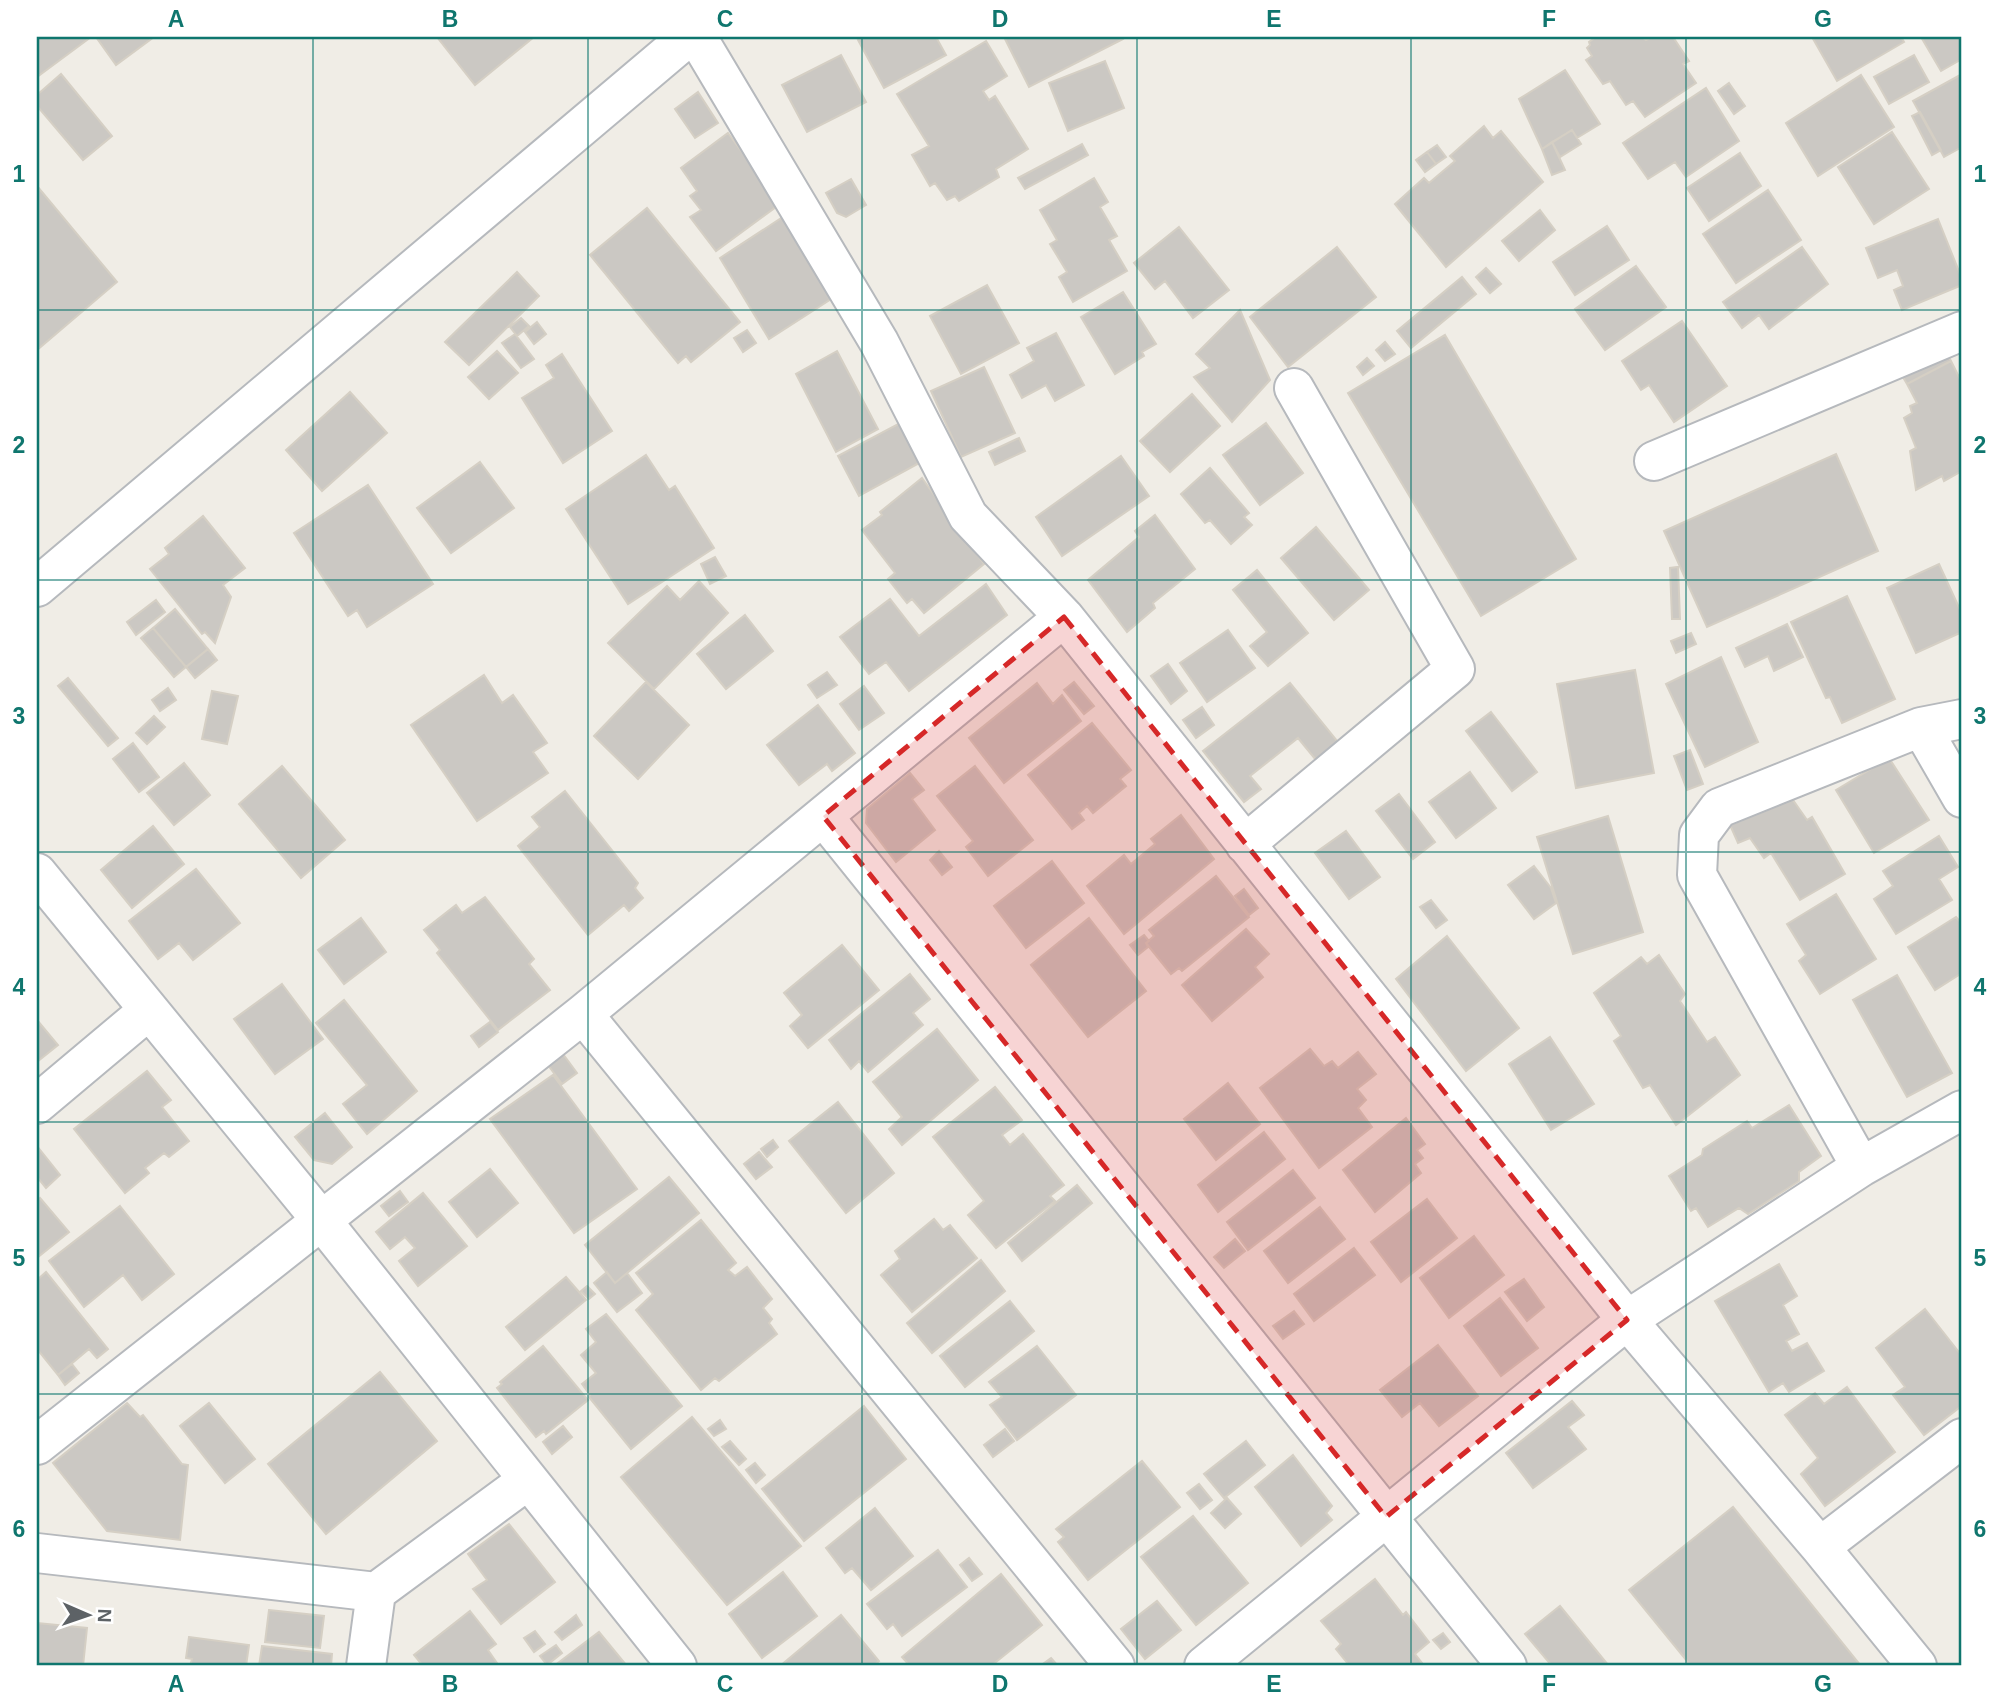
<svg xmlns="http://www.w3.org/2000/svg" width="1999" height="1703" font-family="Helvetica,sans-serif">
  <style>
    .building { fill: #cbc8c3; stroke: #d5cfc4; stroke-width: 2 }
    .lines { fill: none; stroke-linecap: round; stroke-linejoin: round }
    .minor-casing { stroke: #b6b9bd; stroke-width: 42 }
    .minor { stroke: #fff; stroke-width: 38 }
    .marked { fill: #d62828; fill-opacity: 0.2; stroke: #d62828; stroke-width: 5; stroke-dasharray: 14 9; stroke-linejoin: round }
    .grid { fill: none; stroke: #0f766e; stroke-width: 2; stroke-opacity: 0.55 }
    .neatline { fill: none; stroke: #0f766e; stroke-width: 2.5 }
    .grid-label { font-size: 23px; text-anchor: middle; font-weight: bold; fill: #0f766e }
  </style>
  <rect width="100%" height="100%" fill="#f0ede6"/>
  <path class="building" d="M37,37H91L37,77Z
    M96,37H154L116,65Z
    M437,37H534L475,85Z
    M865,37H936L946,55L884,88L858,40Z
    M1004,37H1122L1123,39L1029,87Z
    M1596,37H1642L1646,40L1652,37H1673L1689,61L1683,64L1696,83L1645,117L1633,101L1626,105L1610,81L1603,84L1586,60L1592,56L1587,48L1590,45L1589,42Z
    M1812,37H1901L1904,42L1837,81Z
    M1921,37H1962V59L1941,71Z
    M986,41L1007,76L983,91L989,100L995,96L1028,149L996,169L999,177L959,201L955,196L947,200L935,183L930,186L912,155L929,146L897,94Z
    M841,55L866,102L807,132L782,85Z
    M1914,55L1929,82L1889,104L1874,77Z
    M1105,61L1124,108L1068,131L1049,83Z
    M1565,70L1600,124L1577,138L1572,130L1542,149L1519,99Z
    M61,74L112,136L83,160L37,106V95Z
    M1962,74V147L1944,157L1913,101Z
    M1861,75L1894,127L1818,176L1786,123Z
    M1729,83L1745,106L1734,114L1718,91Z
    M1706,88L1739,141L1686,177L1675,162L1648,179L1623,143Z
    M698,92L718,123L695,138L675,109Z
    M1920,112L1941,150L1932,155L1912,116Z
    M1484,126L1493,138L1501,131L1543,182L1446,267L1395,204L1424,178L1429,183L1455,161L1450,156Z
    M1572,130L1581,144L1560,157L1552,142Z
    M1892,132L1929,189L1874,224L1838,167Z
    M728,133L745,156L751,151L787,199L716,251L690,217L701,210L690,196L697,191L681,168Z
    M1552,142L1565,170L1552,175L1542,149Z
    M1082,144L1088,155L1025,189L1018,178Z
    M1437,145L1446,157L1436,164L1427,152Z
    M1427,152L1436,164L1425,172L1416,160Z
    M1740,153L1761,186L1709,221L1687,188Z
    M1094,178L1108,202L1100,207L1117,236L1109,240L1127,271L1073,302L1059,277L1067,272L1050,244L1057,240L1040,210Z
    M851,179L866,205L846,217L837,213L826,193Z
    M37,186L117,282L37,350Z
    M1768,190L1801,240L1736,283L1703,234Z
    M647,208L740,322L691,362L686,356L678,363L590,255Z
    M1540,210L1555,230L1519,261L1502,241Z
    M789,213L839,294L769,339L720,258Z
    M1938,219L1962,279V285L1902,310L1894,290L1903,286L1897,270L1878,278L1866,248Z
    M1607,226L1629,260L1575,295L1553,262Z
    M1179,227L1229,290L1193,318L1165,281L1155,289L1134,263Z
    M1337,247L1376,297L1288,367L1250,317Z
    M1802,247L1828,284L1769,329L1759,315L1742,328L1723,302Z
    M1636,266L1666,307L1605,350L1575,309Z
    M1486,268L1501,284L1490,293L1476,277Z
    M517,272L539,296L469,365L445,342Z
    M1462,277L1476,294L1411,348L1397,331Z
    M987,285L1019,343L961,374L930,316Z
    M1123,292L1156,344L1142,352L1144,356L1115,374L1081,317Z
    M1240,310L1270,380L1232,422L1194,377L1210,368L1196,354Z
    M521,318L529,326L517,336L510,327Z
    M1682,321L1727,386L1674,422L1649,385L1641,390L1622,361Z
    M537,322L546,334L534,344L525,332Z
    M747,330L756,343L743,352L734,338Z
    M1056,333L1084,385L1055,401L1046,385L1022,398L1010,375L1034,361L1027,348Z
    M515,334L534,359L521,368L502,343Z
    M1445,335L1576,559L1481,616L1348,393Z
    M1385,342L1395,354L1385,361L1376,350Z
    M497,351L518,373L489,399L468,377Z
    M837,351L878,429L836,452L796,374Z
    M1946,352L1951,361L1907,384L1901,374Z
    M562,354L612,431L563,463L522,398L554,378L546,365Z
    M1367,358L1374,366L1363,375L1357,367Z
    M1951,361L1962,383V471L1944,481L1942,476L1916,490L1910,451L1916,448L1904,418L1912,413L1910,406L1917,403L1907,384Z
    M984,367L1015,433L961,457L931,391Z
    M350,392L387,433L322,491L286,450Z
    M1192,394L1220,426L1170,472L1140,441Z
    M900,423L921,462L859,496L838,456Z
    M1266,423L1303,473L1260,505L1223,455Z
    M1019,438L1025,451L995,465L989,452Z
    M1836,454L1878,551L1707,627L1664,531Z
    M646,455L669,490L675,486L714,548L628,604L566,509Z
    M1121,456L1149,496L1062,556L1036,517Z
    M480,462L514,508L451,553L417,508Z
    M1210,468L1249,513L1244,517L1252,525L1231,544L1210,520L1205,523L1181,494Z
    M922,478L984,564L924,613L912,599L907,603L888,579L895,573L862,530L882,515L880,512Z
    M368,485L433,584L367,627L357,610L348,616L294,533Z
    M1155,515L1195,569L1153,603L1155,608L1127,632L1088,580L1139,537L1135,531Z
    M203,516L245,568L223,585L231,597L215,643L205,632L202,634L150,569L169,554L165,548Z
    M1316,527L1369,590L1334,620L1281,558Z
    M715,557L726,576L710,584L701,564Z
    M1939,564L1962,614V632L1916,653L1887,588Z
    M1678,567L1680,619H1672L1670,568Z
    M1257,570L1308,633L1268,666L1250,646L1267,632L1233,590Z
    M699,581L728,613L654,689L608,643L667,586L680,600Z
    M986,584L1007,615L909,691L886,662L869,674L840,637L890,599L919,636Z
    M1847,596L1895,699L1842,723L1830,697L1826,698L1791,622Z
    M156,600L165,612L136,635L127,622Z
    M175,609L208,649L186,667L153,628Z
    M745,615L773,651L726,689L697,654Z
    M1787,624L1803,657L1774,671L1768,656L1745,667L1736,648Z
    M153,628L186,667L174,677L141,638Z
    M1228,630L1255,668L1207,702L1180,663Z
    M1691,633L1696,644L1676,653L1671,641Z
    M208,649L217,660L195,678L186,667Z
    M1721,657L1758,742L1705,767L1666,684Z
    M1168,664L1187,691L1171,704L1151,676Z
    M1635,670L1654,773L1576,788L1557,684Z
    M827,672L837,685L817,698L808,685Z
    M484,675L502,703L513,695L547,743L533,752L548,773L477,821L411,725Z
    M68,678L118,738L108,746L58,686Z
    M646,682L689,725L638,779L594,736Z
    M1074,682L1094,706L1084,714L1064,690Z
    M1037,683L1053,704L1062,695L1081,721L1004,783L969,738Z
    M1290,683L1338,742L1316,760L1298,738L1250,776L1261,789L1244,802L1203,751Z
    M864,686L884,713L859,730L840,704Z
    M168,688L176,700L160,711L152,700Z
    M212,691L238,696L227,744L202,739Z
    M818,705L855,753L832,771L827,764L799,785L767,745Z
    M1202,707L1214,725L1196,738L1183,720Z
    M1491,712L1537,772L1512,791L1466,731Z
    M154,716L165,727L147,744L136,733Z
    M1092,723L1131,770L1120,779L1126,786L1093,813L1087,806L1079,813L1084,820L1072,829L1028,775Z
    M133,743L159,777L139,792L113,759Z
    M1690,750L1703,784L1687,790L1674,756Z
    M1889,758L1929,820L1874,853L1836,790Z
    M184,763L210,795L174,825L147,793Z
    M282,766L345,840L301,878L239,804Z
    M975,766L1033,840L988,876L966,847L973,841L937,796Z
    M1470,772L1496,808L1456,838L1429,802Z
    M910,773L924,790L912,799L935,830L896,862L866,823L867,809Z
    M565,791L638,883L635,888L643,898L629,911L624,905L588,935L518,846L540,827L532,817Z
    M1399,794L1435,842L1413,859L1376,811Z
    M1793,800L1807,820L1812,817L1845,874L1800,900L1771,853L1764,858L1750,838L1738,843L1730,825Z
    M1181,815L1214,859L1124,934L1087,886L1124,855L1131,864L1155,844L1151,839Z
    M1608,816L1643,932L1573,954L1537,837Z
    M153,826L184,864L132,908L101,870Z
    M1346,831L1380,877L1349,899L1315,853Z
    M1939,836L1958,867L1939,879L1952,900L1896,934L1874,899L1893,886L1883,871Z
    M939,851L952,867L942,875L930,860Z
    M1052,861L1084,903L1026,948L994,906Z
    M1534,866L1551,888L1556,903L1534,919L1508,885Z
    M196,869L240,923L193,960L179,943L158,959L129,921Z
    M1216,876L1249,917L1182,971L1179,968L1171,974L1146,943L1154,936L1149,930Z
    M1244,889L1258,908L1249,915L1235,896Z
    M1836,894L1876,959L1820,994L1799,961L1806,955L1787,924Z
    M485,897L534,959L529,964L550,990L498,1030L437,953L440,950L424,930L456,905L462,913Z
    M1431,900L1447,920L1436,928L1420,907Z
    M1956,917L1962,924V973L1935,990L1908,947Z
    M361,918L386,952L344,984L318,950Z
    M1089,918L1146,991L1088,1037L1031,965Z
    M1246,929L1269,954L1255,967L1263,977L1212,1021L1182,985Z
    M1144,935L1149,941L1146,943L1148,947L1138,955L1130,945Z
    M1447,936L1519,1028L1466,1071L1396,979Z
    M842,945L879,990L808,1048L790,1026L802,1015L784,993Z
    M1659,955L1685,994L1680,1001L1707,1042L1715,1037L1740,1075L1676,1125L1650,1085L1643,1088L1614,1041L1621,1036L1594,993L1641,957L1647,964Z
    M910,974L930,999L913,1013L923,1025L868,1072L859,1061L851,1069L829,1040Z
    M1897,975L1952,1073L1907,1097L1853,1000Z
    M282,984L323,1039L275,1074L234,1019Z
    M344,1000L417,1091L367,1134L343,1104L367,1085L316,1023Z
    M37,1020L58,1045L37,1062Z
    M490,1022L498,1032L479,1047L471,1036Z
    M937,1029L978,1080L902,1145L889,1129L902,1117L873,1082Z
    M1550,1037L1594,1104L1551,1130L1509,1064Z
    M1310,1049L1324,1066L1332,1061L1338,1068L1358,1052L1376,1074L1357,1089L1366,1100L1358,1108L1372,1127L1319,1168L1260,1088Z
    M563,1054L577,1073L562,1084L548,1065Z
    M147,1071L171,1100L162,1107L189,1141L169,1157L164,1153L145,1168L149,1173L125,1193L74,1129Z
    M553,1075L637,1189L574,1233L490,1119Z
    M1228,1083L1260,1124L1216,1160L1184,1119Z
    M995,1087L1022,1120L1002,1135L1010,1145L1023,1134L1064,1185L1050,1196L1055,1201L996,1248L968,1215L984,1201L933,1137Z
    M838,1102L894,1173L846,1213L789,1141Z
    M1789,1105L1821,1156L1799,1172V1181L1748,1214L1739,1208L1708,1227L1696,1208L1691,1211L1669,1176L1702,1155L1703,1149L1747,1121L1752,1128Z
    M325,1113L352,1147L332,1164L314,1160L295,1137Z
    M1406,1118L1425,1144L1417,1150L1423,1158L1415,1164L1421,1173L1375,1212L1343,1170Z
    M1264,1132L1285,1159L1218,1212L1198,1185Z
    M773,1140L778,1147L767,1157L761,1149Z
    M37,1146L60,1175L46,1188L37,1177Z
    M759,1152L772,1167L756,1179L744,1164Z
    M490,1169L518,1203L477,1237L449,1202Z
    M1293,1170L1315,1198L1248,1250L1227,1222Z
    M669,1177L699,1213L615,1283L585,1245Z
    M1077,1185L1092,1203L1022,1261L1008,1243Z
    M400,1191L408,1202L389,1216L381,1206Z
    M423,1193L467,1246L418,1286L399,1261L415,1248L405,1237L390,1249L376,1232Z
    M40,1198L69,1232L37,1258V1201Z
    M1427,1199L1457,1238L1401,1282L1371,1242Z
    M120,1206L174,1274L142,1300L123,1275L84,1307L49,1261Z
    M1320,1207L1345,1239L1288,1283L1264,1251Z
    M934,1219L943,1230L950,1225L977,1258L912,1312L881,1275L900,1259L895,1251Z
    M701,1220L736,1263L728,1270L735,1276L747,1267L772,1299L763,1308L772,1319L769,1323L777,1334L719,1381L715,1378L701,1390L636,1310L653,1294L636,1273Z
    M1474,1236L1504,1275L1449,1318L1420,1278Z
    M1235,1239L1245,1251L1224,1268L1214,1257Z
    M1354,1248L1375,1275L1314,1321L1294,1294Z
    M981,1260L1005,1291L932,1353L907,1323Z
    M1779,1264L1797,1296L1783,1305L1799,1334L1786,1341L1792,1351L1807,1343L1824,1371L1789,1392L1783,1383L1769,1392L1715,1301Z
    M46,1272L108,1349L97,1358L89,1349L58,1375L37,1349V1280Z
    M607,1272L615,1283L627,1273L642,1293L617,1312L594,1283Z
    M566,1277L586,1300L525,1350L506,1327Z
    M1524,1279L1544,1307L1527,1321L1505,1292Z
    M587,1286L595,1294L589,1299L581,1291Z
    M1500,1298L1538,1348L1501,1376L1464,1326Z
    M1010,1301L1034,1331L965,1387L940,1356Z
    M1925,1309L1962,1356V1410L1959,1408L1924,1435L1893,1395L1905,1387L1876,1348Z
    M1294,1311L1304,1324L1283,1339L1273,1326Z
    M606,1314L682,1406L631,1449L589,1397L590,1395L582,1384L596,1373L581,1355L596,1342L586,1329Z
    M1438,1345L1478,1396L1439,1426L1420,1403L1402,1417L1380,1390Z
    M543,1346L588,1400L546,1434L544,1431L536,1437L497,1388L502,1384L500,1382Z
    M1037,1346L1076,1395L1017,1440L990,1405L1002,1397L989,1382Z
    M72,1364L79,1373L65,1385L58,1375Z
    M380,1372L437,1441L326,1534L268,1464Z
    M1847,1387L1895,1452L1825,1506L1801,1474L1818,1458L1785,1415L1815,1393L1824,1404Z
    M1572,1401L1584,1415L1568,1427L1586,1449L1533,1488L1506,1453Z
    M127,1403L140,1417L143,1415L182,1464L188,1465L180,1540L107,1531L53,1463Z
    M209,1403L255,1459L225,1483L180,1426Z
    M864,1406L906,1459L804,1541L762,1489Z
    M692,1417L801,1546L727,1605L621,1477Z
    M720,1420L726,1429L714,1436L708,1429Z
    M563,1426L572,1437L552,1454L543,1442Z
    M1005,1429L1014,1441L993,1457L984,1445Z
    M730,1441L746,1459L739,1465L722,1447Z
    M1246,1441L1265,1465L1224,1498L1204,1474Z
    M1293,1455L1332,1506L1326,1513L1332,1520L1301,1546L1255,1487Z
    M1142,1461L1180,1507L1088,1580L1058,1542L1064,1537L1056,1529Z
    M755,1463L765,1475L756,1483L746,1470Z
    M1199,1484L1212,1500L1200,1509L1187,1493Z
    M1227,1498L1241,1514L1225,1528L1211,1513Z
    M1733,1507L1861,1666H1691L1629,1590Z
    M875,1508L913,1556L871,1590L852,1568L845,1573L826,1548Z
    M1193,1516L1248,1583L1196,1625L1141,1557Z
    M509,1524L555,1582L501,1624L473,1589L487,1580L468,1554Z
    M938,1550L967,1587L902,1636L893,1624L887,1629L867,1604Z
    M969,1558L982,1574L972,1581L960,1565Z
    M783,1572L817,1616L762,1658L729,1614Z
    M1001,1574L1042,1625L991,1666H910L902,1657Z
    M1375,1579L1403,1615L1406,1612L1429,1642L1415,1654L1422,1663L1417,1666H1345L1348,1664L1336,1649L1341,1644L1321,1621Z
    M1157,1601L1181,1630L1145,1659L1121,1629Z
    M1560,1606L1609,1666H1552L1525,1634Z
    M269,1610L324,1616L320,1648L265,1642Z
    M470,1611L496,1644L488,1650L499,1666H423L414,1655Z
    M576,1615L582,1625L562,1640L555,1632Z
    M841,1615L879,1661L873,1666H780Z
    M37,1623L87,1628L83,1666H37Z
    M535,1631L545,1644L534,1652L524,1638Z
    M599,1632L627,1666H554Z
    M1443,1633L1450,1642L1441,1649L1433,1640Z
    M189,1637L249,1645L246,1666H190L192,1659L186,1658Z
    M556,1645L562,1653L547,1665L540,1656Z
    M262,1646L332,1654L331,1666H259Z
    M1051,1658L1058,1666H1040Z"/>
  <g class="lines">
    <defs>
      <path id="minor" d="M697,37L879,342L968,516L1064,617L1627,1320L1820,1547L1917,1666
        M1654,461L1962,331
        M37,587L688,37
        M1921,727L1962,719
        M823,816L1507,1666
        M1245,844L1455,669L1294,388
        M37,873L322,1221L677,1666
        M583,1014L1115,1666
        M37,1104L149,1010
        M1861,1167L1697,875L1699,835L1719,808L1921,727L1962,798
        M37,1445L583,1014L1064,617
        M1820,1547L1962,1438
        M37,1553L376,1592L528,1480
        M366,1666L376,1592
        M1204,1666L1627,1320L1861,1167L1962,1110"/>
    </defs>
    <use href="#minor" class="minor-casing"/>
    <use href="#minor" class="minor"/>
  </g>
  <path class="marked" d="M1064,617L1627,1320L1386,1517L823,816Z"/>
  <path class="grid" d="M313,37V1666M588,37V1666M862,37V1666M1137,37V1666M1411,37V1666M1686,37V1666M37,310H1962M37,580H1962M37,852H1962M37,1122H1962M37,1394H1962"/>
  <rect width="1999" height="1703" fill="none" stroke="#ffffff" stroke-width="77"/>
  <g transform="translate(88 1615) rotate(92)" stroke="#ffffff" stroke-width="5" paint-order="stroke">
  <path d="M0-5L12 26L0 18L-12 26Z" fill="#5d6266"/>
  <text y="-10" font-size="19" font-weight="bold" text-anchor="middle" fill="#5d6266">N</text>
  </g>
  <rect x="38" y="38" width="1922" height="1626" class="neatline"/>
  <g class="grid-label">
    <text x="176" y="27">A</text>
    <text x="450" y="27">B</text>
    <text x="725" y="27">C</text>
    <text x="1000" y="27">D</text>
    <text x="1274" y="27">E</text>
    <text x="1549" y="27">F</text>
    <text x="1823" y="27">G</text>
    <text x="19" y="182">1</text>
    <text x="1980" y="182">1</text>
    <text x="19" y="453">2</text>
    <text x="1980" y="453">2</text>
    <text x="19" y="724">3</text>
    <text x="1980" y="724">3</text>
    <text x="19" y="995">4</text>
    <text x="1980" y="995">4</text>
    <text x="19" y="1266">5</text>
    <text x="1980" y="1266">5</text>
    <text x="19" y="1537">6</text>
    <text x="1980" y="1537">6</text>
    <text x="176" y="1692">A</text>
    <text x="450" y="1692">B</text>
    <text x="725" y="1692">C</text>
    <text x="1000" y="1692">D</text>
    <text x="1274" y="1692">E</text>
    <text x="1549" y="1692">F</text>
    <text x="1823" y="1692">G</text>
  </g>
</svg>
